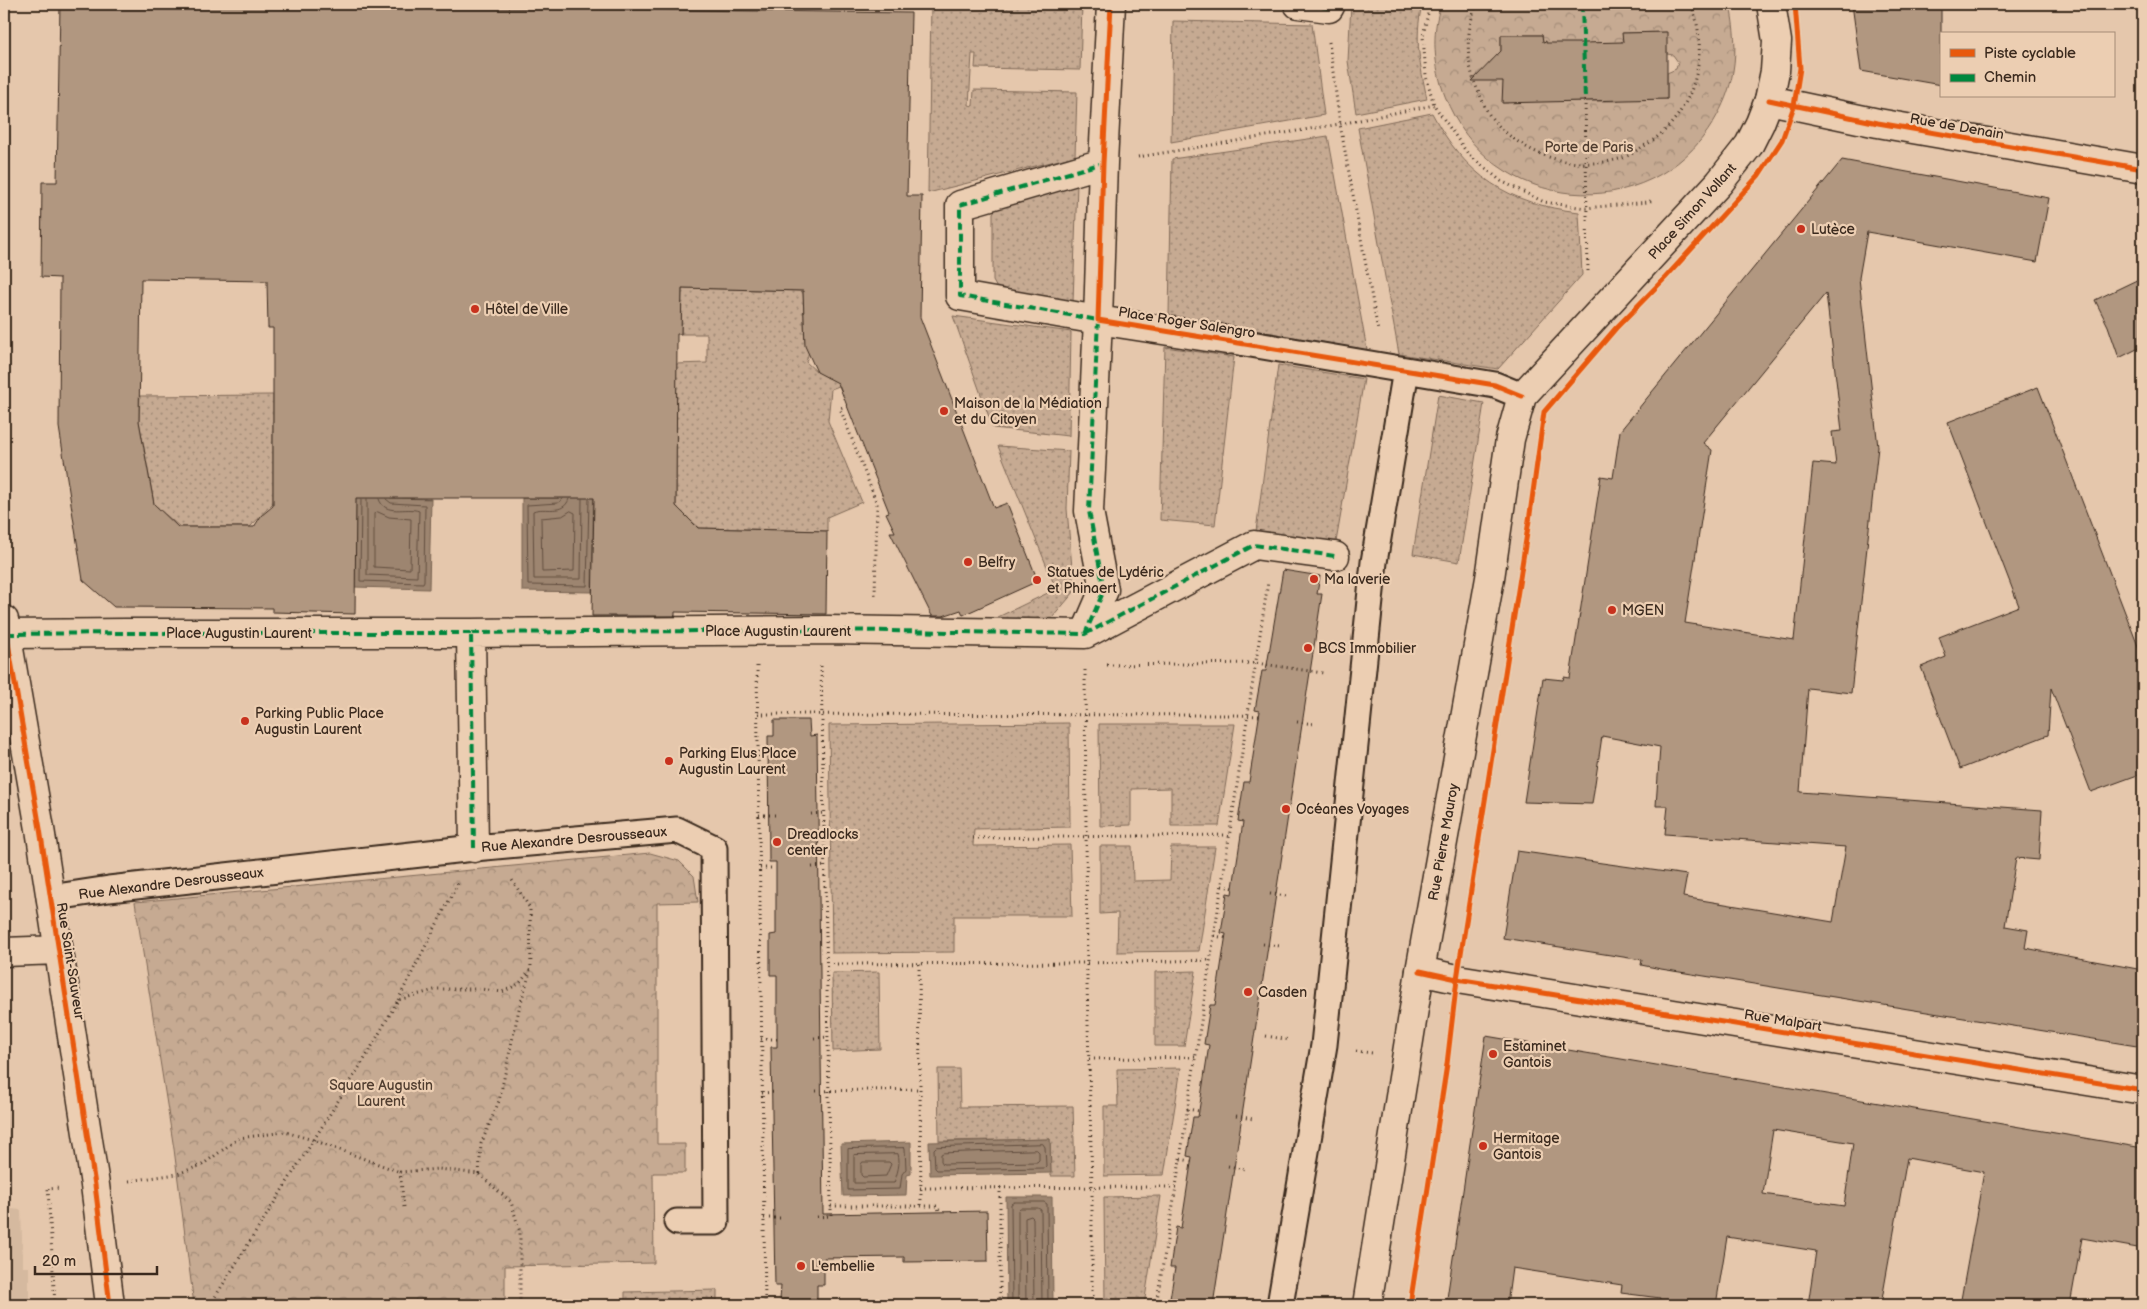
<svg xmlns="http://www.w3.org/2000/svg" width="2147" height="1309" font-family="'Balsamiq Sans',sans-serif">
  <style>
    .built { fill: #d5b99f }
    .grass { fill: url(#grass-dots); stroke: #806a58 }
    .park { fill: url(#park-crowns); stroke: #806a58; fill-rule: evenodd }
    .water { fill: #9d8570; stroke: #76614f }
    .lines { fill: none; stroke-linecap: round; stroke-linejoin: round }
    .shore { stroke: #624e3f; stroke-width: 1 }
    .building { fill: #b19780; stroke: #3b2a1e; fill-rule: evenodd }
    .service-casing { stroke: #3b2a1e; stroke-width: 29 }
    .pedestrian-casing { stroke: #3b2a1e; stroke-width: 31 }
    .minor-casing { stroke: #3b2a1e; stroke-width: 31 }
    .tertiary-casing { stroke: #3b2a1e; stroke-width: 31 }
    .path { stroke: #3b2a1e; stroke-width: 3; stroke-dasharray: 1 4; stroke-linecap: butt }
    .service { stroke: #ecceb2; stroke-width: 25 }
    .pedestrian { stroke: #ecceb2; stroke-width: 28 }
    .minor { stroke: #ecceb2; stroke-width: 28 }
    .tertiary { stroke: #ecceb2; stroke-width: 28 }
    .quiet { stroke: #00873e; stroke-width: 4; stroke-dasharray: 8 4; stroke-linecap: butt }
    .cycleway-casing { stroke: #ecceb2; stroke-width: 8 }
    .cycleway { stroke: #e8590c; stroke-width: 5 }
    .poi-dot { fill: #c8321e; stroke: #ecceb2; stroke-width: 2 }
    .labels { text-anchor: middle; stroke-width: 4.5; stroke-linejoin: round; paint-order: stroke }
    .street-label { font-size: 14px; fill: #3b2a1e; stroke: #ecceb2 }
    .park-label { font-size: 14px; fill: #503d2f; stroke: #ecceb2 }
    .poi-label { font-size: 14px; fill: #3b2a1e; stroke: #ecceb2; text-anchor: start }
  </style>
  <defs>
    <pattern id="grass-dots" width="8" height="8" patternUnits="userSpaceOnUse" patternTransform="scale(1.25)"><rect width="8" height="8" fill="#c6aa92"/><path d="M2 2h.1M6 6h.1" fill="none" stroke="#a28b77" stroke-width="1.8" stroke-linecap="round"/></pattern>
    <pattern id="park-crowns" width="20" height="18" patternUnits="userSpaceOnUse" patternTransform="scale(1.25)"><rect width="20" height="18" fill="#c6aa92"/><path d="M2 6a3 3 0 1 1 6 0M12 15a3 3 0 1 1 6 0" fill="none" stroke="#a28b77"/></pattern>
  </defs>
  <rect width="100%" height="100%" fill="#e5c7ac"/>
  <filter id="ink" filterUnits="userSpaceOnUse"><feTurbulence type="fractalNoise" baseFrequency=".02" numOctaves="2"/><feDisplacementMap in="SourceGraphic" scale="10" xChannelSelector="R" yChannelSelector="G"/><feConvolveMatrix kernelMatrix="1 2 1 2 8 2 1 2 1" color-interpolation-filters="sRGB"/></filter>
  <g filter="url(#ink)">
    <path class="built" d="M4,1015L11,1209L21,1210L23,1267H29V1305H4Z"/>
    <path class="grass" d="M931,4H1082L1080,70L975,68L976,54H972L969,105L973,106L974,90L1077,92L1075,156L928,193Z
      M1351,4H1422C1414,40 1420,64 1427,99L1356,113L1348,61Z
      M1173,21L1312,24L1324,115L1171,142Z
      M1432,113C1465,176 1508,204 1579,212L1582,275L1498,369L1399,354L1358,128Z
      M1328,136L1367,350L1169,315L1172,159Z
      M1077,183L1073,302L999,292L993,281V213L1000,203Z
      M682,288L803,291L805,344L810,348L806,362L817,372L833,368L839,386L831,389L828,421L862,502L827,517V531L700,528L676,509V364L707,363V334H681Z
      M953,316L1071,332L1069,436L993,428Z
      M1165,347L1234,357L1215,525L1160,520Z
      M1278,365L1364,379L1336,542L1256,531Z
      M273,395V503L250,527H180L166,515L155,509L139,421L140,396Z
      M1438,395L1484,403L1459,562L1413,554Z
      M998,446L1069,451L1067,509L1074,592L1047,624L1000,622L998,617L1056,589Z
      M1069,723L1070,827L974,829L973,846L1070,845L1072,916H954V952L832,953L829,725Z
      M1099,724H1235L1219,826H1171V788L1131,789V825L1100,826Z
      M1100,846H1132L1133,881L1170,880L1171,847H1215L1199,951L1117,952L1118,913L1100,914Z
      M1196,971L1184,1046H1155V972Z
      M879,972L880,1049L833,1051L832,973Z
      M1181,1068L1164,1175L1104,1176V1106H1118L1117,1069Z
      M938,1069H959L960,1107L1073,1106L1075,1176H1051L1050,1139L939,1141Z
      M1161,1196L1144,1305H1105L1104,1197Z
      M717,1290V1305H748H572L625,1304V1292Z"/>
    <path class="park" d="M1441,4H1730C1734,27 1737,48 1733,71C1730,89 1723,106 1714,121C1650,229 1489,214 1445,96C1434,67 1431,34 1441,4ZM1666,32L1667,54L1673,55L1678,62L1676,69L1667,73V99H1618V101H1509L1508,103H1503L1504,81H1502V77L1489,64L1492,60L1501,57V35H1542L1543,42H1546V44L1620,43L1623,40V33Z
      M650,853L679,861L694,876L698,902L657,903V1144H685V1173H653L654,1263L505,1266V1305H194L174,1149L135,902Z"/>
    <path class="water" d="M356,461L390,462V498L431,499L429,589L355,587Z
      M594,464L592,592L522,591V498H558Z
      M1050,1139L1051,1173L930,1175L929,1142Z
      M911,1142V1174L907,1175L906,1195L843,1196L841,1144Z
      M1006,1197H1052L1053,1305H1007Z"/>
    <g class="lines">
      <path class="shore" d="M361,499L360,581L423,583L424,581L425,505L391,503L386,499
        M367,499V575L417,577L419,511C406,506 385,517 379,499
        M563,499L558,503L527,505L528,585L587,586L589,499
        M569,499C563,516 545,506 533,511L534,579H581L582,499
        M571,511L575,513L574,571L542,572L541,518L562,516Z
        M378,512L389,517L411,519L410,569L374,567V514Z
        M1043,1144L1045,1147L1046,1166L1044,1168L937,1170L935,1168L934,1149L936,1147Z
        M905,1148L906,1169L902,1174L900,1189L848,1190V1149Z
        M1037,1150L1039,1152V1160L1037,1162L943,1164L941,1161V1154L943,1153Z
        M898,1154C901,1163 897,1174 894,1183H854V1155Z
        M863,1162H889L891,1164L886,1176L863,1177L861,1175V1165Z
        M1012,1305L1011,1204L1014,1202H1044L1047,1204L1048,1305
        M1018,1305V1210L1020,1208H1038L1041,1210L1042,1305
        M1026,1305L1025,1218L1031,1216L1033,1218L1034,1305"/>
    </g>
    <path class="building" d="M60,4H224L911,13L907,196H922L920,317L994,508L1007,503L1038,581L963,615L961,610L943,616H932L890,532H895L886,513L889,512L838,383L817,372L805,346L803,291L682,288L681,334H677L676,506L698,528L827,531L826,614L675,612V616H592L594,498H356L355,614L272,612V608L114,607L83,580L59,427L60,278L41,277L42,182H57ZM141,279L267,281L268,328H273V506L261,516L254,527H178L154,504L139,421Z
      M1852,4H1941V85L1861,71Z
      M1667,32V99L1502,103L1503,81H1472L1501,51V35H1542L1543,42L1546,41V43H1584L1623,42L1622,33Z
      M1842,160L2049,198L2037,262L1867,232L1859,278L1878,447L1851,693L1808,688L1800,792L2042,810L2039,860L2016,858L2005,926L2028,930L2025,948L2143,970V1047L1661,969L1641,965L1642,960L1503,938L1517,851L1687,875L1683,897L1833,922L1846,847L1665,834L1668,806H1656L1660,747L1602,736L1592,804L1524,802L1543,678L1563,680L1564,677L1570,678L1601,476L1613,478L1620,431ZM1826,293L1842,431L1832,432L1836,465L1813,463L1794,640L1685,623L1712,450L1703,443Z
      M2143,277V346L2119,358L2108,326L2095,300Z
      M2038,387L2143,659V773L2091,792L2051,688L2048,735L1960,769L1921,667L1946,657L1939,637L2019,606L1948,422Z
      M1283,570L1320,576L1317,594H1322L1213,1305H1169L1175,1268H1170L1176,1227L1181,1228L1192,1157L1187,1156L1193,1117H1198L1209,1045L1204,1044L1210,1005H1215L1226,934L1221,933L1227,893L1232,894L1243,822L1238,821L1244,782H1249L1260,711L1255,710L1262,671H1266Z
      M774,720H809L810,736L817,735L823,1214L987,1211L988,1261L904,1262V1257L824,1258V1285H817V1300H780L781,1286H775L772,1112L771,1047H777V975H770V935L776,934V862H769L768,736H774Z
      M1486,1036L2143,1148V1249L2082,1238L2070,1305H1960L1984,1172L1907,1158L1881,1305H1808L1816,1251L1727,1237L1716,1305H1659L1660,1298L1621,1293L1622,1285L1512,1268L1507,1305H1446ZM1773,1130L1853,1143L1844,1206L1763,1194Z"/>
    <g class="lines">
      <defs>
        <path id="service" d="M1227,340L1495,385L1522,396
          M50,898L109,889L474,848L677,830L714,848L716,1222H677
          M1280,1305L1324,1045L1374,562L1406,370"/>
        <path id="pedestrian" d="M1111,4L1103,163L1098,320L1227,340
          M1298,4L1329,8L1331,4
          M7,634L126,633H471
          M1085,634L1254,545L1335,556
          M474,848L471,633L827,630L1085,634L1104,590L1089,511L1098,320L960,296V205L1103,163"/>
        <path id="minor" d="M1769,100L1878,123L2143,169
          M4,620L40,829L95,1185L110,1305
          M4,952L59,950
          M1420,971L1457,979L2143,1090"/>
        <path id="tertiary" d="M1367,1305L1420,971L1490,578L1510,439L1522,396L1719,183L1749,145L1760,123L1769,100L1775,71L1777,41L1771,4"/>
      </defs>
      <use href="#service" class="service-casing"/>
      <use href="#pedestrian" class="pedestrian-casing"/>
      <use href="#minor" class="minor-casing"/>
      <use href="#tertiary" class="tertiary-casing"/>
      <path class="path" d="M1430,4L1423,36L1426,76L1434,105L1468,154L1501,181L1544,202L1586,208L1649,202L1653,199
        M1477,4C1464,32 1466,68 1480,95C1483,102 1486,110 1490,116C1521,155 1574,173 1622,158C1629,156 1636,151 1642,147C1692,120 1712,56 1691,4
        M1329,42L1340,124L1378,331
        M1585,100L1588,272
        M1138,157L1340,124L1434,105
        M847,406L840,408L877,504L875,596
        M1107,665L1256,663L1323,673
        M757,666L765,1305
        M821,666L831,1206H938L939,1211
        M1085,670L1087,983L1092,1187V1305
        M758,714L1236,715L1259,716
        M1297,722L1315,724
        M811,814L824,813
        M759,815H775
        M973,838L1229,835
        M812,867L825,866
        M760,868H775
        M1222,886L1233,888
        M1270,894L1288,896
        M1214,936L1226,938
        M1263,944L1280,946
        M832,964L1087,963L1210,960
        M919,964L921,1206
        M398,1000L458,883
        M1266,1036L1290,1040
        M814,1038L828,1037
        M761,1039H777
        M1356,1051L1372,1053
        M1089,1059L1195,1057
        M816,1091L920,1089
        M762,1093L777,1092
        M1187,1109L1199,1111
        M1236,1116L1253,1119
        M1180,1159L1268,582
        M1228,1166L1245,1169
        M479,1174L481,1144L499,1101L519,1009L530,972
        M129,1181L177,1174L202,1165L239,1138L285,1132L313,1140L400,1172
        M1000,1187V1305
        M920,1188L1176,1187L1180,1159L1191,1161
        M404,1207L400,1172L439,1169L479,1174L511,1202L520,1232V1305
        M817,1217L831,1216V1206
        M764,1218H780
        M55,1305L48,1189L60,1188
        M210,1305L367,1055L398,1000L438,989H481L502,992L519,984L531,969L530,908L512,880
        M1156,1305L1176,1187"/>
      <use href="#service" class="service"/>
      <use href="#pedestrian" class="pedestrian"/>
      <use href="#minor" class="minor"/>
      <use href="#tertiary" class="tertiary"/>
      <path class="quiet" d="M1298,4L1329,8L1331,4
        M1582,4L1585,100
        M7,634L126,633H471
        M1085,634L1254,545L1335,556
        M474,848L471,633L827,630L1085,634L1104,590L1089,511L1098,320L960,296V205L1103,163"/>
      <defs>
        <path id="cycleway" d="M1111,4L1103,163L1098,320L1495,385L1522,396
          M1769,100L1878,123L2143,169
          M4,620L40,829L95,1185L110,1305
          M1420,971L1457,979L2143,1090
          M1410,1305L1447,1064L1457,979L1530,514L1544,412L1616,328L1665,278L1759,175L1782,140L1794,106L1800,68L1795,4"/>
      </defs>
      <use href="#cycleway" class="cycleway-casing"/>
      <use href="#cycleway" class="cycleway"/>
    </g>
  </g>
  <g class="poi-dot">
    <circle cx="1801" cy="229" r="5"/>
    <circle cx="475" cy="309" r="5"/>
    <circle cx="944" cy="411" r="5"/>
    <circle cx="968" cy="562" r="5"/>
    <circle cx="1314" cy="579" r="5"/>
    <circle cx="1037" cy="580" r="5"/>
    <circle cx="1612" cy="610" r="5"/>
    <circle cx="1308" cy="648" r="5"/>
    <circle cx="245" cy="721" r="5"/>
    <circle cx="669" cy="761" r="5"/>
    <circle cx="1286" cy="809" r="5"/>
    <circle cx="777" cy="842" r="5"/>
    <circle cx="1248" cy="992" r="5"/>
    <circle cx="1493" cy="1054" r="5"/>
    <circle cx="1483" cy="1146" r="5"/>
    <circle cx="801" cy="1266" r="5"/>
  </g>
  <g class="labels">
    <g class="street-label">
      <text transform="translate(1957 126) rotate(10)" y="5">Rue de Denain</text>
      <text transform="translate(1692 211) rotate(-48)" y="5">Place Simon Vollant</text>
      <text transform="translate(1187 322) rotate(9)" y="5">Place Roger Salengro</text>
      <text x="778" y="636">Place Augustin Laurent</text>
      <text x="239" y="638">Place Augustin Laurent</text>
      <text transform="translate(574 839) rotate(-5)" y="5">Rue Alexandre Desrousseaux</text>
      <text transform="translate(1443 842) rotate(-80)" y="5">Rue Pierre Mauroy</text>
      <text transform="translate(171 883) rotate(-7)" y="5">Rue Alexandre Desrousseaux</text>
      <text transform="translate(71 961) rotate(81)" y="5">Rue Saint-Sauveur</text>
      <text transform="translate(1783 1020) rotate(9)" y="5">Rue Malpart</text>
    </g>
    <g class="park-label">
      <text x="1589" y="152">Porte de Paris</text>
      <text x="381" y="1090">Square Augustin<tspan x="381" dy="16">Laurent</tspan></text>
    </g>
    <g class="poi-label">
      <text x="1811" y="234">Lutèce</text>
      <text x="485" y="314">Hôtel de Ville</text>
      <text x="954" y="408">Maison de la Médiation<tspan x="954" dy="16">et du Citoyen</tspan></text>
      <text x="978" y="567">Belfry</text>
      <text x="1047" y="577">Statues de Lydéric<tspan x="1047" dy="16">et Phinaert</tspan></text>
      <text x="1324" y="584">Ma laverie</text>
      <text x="1622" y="615">MGEN</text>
      <text x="1318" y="653">BCS Immobilier</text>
      <text x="255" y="718">Parking Public Place<tspan x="255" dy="16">Augustin Laurent</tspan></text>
      <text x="679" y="758">Parking Elus Place<tspan x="679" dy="16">Augustin Laurent</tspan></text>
      <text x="1296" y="814">Océanes Voyages</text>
      <text x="787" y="839">Dreadlocks<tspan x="787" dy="16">center</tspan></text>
      <text x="1258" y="997">Casden</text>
      <text x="1503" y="1051">Estaminet<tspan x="1503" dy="16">Gantois</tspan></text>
      <text x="1493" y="1143">Hermitage<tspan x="1493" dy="16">Gantois</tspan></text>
      <text x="811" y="1271">L'embellie</text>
    </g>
  </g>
  <rect width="2147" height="1309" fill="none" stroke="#ecceb2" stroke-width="20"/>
  <rect x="10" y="10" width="2127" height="1289" fill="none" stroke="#3b2a1e" stroke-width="2" filter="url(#ink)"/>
  <rect x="1940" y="32" width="175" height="65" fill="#ecceb2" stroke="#a58c77"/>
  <rect x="1950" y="49" width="25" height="8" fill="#e8590c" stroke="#a58c77"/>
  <text x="1984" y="58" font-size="15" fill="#3b2a1e">Piste cyclable</text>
  <rect x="1950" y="74" width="25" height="8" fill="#00873e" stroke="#a58c77"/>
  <text x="1984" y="82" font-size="15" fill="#3b2a1e">Chemin</text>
  <path d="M35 1266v8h122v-8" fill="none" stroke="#3b2a1e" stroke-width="2.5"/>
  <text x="42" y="1266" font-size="15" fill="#3b2a1e" stroke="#ecceb2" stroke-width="4" paint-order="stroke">20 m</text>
</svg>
